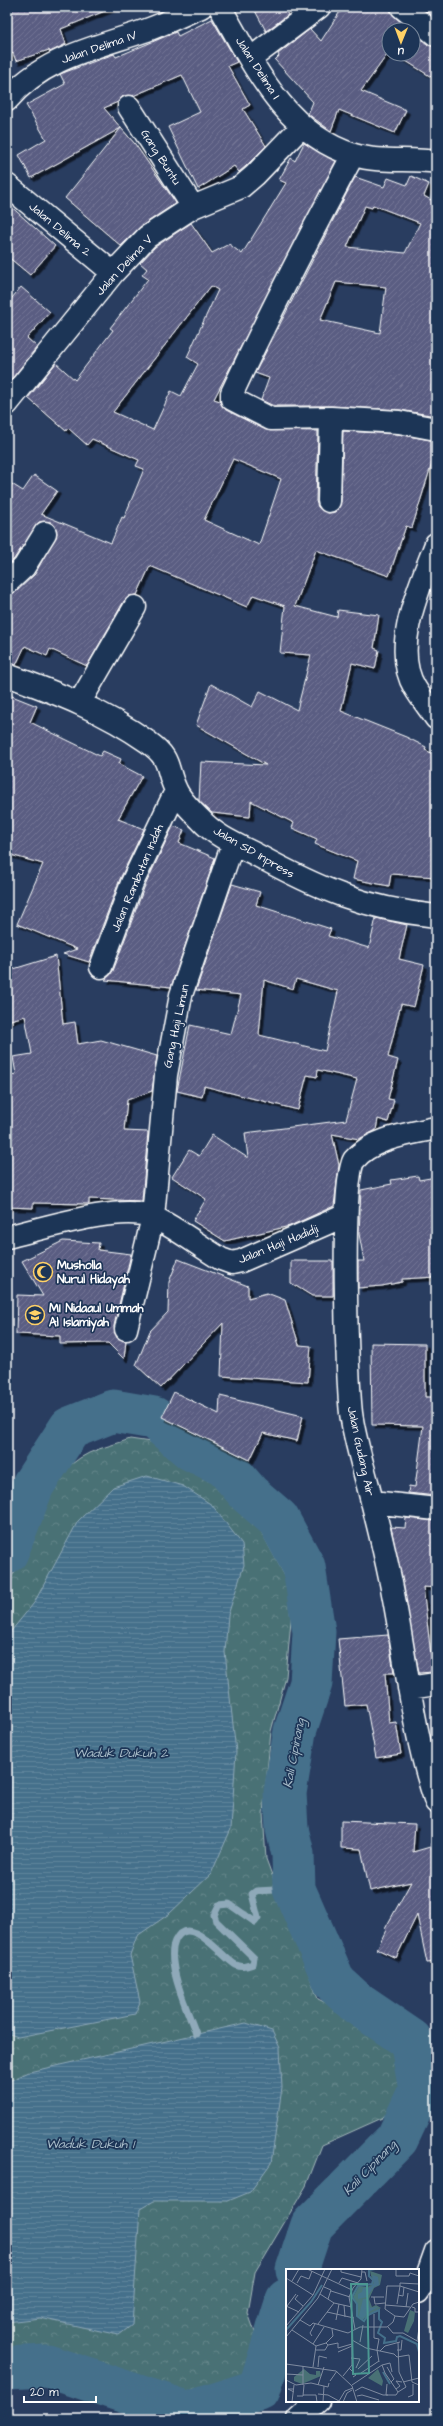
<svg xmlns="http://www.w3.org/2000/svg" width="443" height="2426" font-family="'Architects Daughter',sans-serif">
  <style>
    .forest { fill: url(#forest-crowns); stroke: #a4b8ba }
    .water { fill: url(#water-rules); stroke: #8fa9b9 }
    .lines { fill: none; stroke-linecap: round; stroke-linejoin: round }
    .stream { stroke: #8fa9b9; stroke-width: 7 }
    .river { stroke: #45708b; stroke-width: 43 }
    .building { fill: url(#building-hatch); stroke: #fff; fill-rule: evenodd; filter: url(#shadow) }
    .minor-casing { stroke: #fff; stroke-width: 25 }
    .minor { stroke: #1d3557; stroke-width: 22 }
    .labels { text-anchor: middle; stroke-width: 3.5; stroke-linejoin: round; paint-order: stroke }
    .street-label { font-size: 12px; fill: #fff; stroke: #1d3557 }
    .poi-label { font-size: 12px; font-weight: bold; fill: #fff; stroke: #1d3557; text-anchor: start }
    .water-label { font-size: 13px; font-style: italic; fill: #abbfcb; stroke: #1d3557 }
    .inset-river { fill: none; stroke: #45708b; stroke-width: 2 }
    .inset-road { fill: none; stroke: #7f8ba0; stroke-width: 1 }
    .view { fill: #4b9892; fill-opacity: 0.15; stroke: #4b9892; stroke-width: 2 }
    .inset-edge { fill: none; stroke: #fff; stroke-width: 2 }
  </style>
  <defs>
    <pattern id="forest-crowns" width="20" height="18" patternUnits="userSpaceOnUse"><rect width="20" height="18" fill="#497175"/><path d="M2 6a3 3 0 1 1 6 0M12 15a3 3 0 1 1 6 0" fill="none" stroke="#64868a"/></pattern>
    <pattern id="water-rules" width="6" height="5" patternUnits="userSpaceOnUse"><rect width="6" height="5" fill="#45708b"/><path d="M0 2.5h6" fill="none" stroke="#61859c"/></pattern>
    <pattern id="building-hatch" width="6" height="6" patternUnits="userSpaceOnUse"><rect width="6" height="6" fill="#5a5d82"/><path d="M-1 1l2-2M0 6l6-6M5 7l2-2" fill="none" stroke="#737595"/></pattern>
    <filter id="shadow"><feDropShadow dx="3.5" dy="3.5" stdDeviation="0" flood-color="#0009"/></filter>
  </defs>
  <rect width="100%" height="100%" fill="#293d60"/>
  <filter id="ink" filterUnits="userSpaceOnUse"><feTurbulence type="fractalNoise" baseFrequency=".025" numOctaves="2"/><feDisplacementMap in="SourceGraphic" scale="8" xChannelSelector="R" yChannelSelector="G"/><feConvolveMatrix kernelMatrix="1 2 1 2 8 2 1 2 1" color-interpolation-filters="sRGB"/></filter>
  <g filter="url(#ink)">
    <path class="forest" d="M130,1439L164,1444L204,1466L256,1522L286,1578L291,1620L286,1677L271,1731L263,1814L266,1859L318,1999L387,2033L410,2061L407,2092L382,2118L322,2145L306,2186L255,2272L248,2313L262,2352L256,2365L232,2384L190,2394L37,2347L7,2348V1583C39,1543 38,1477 89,1453C102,1447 117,1444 130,1439Z"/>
    <path class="water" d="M147,1476L183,1486L212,1505L242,1544L244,1565L228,1615L225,1652L236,1752L231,1829L211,1874L169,1914L137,1936L130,1955L140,2002L135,2014L18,2037L7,2033V1636L34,1603L78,1521L113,1487Z
      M246,2023L272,2031L280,2048L282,2088L271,2163L250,2192L228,2201H154L140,2209L132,2325L119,2335L40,2318L7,2322V2082L29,2072Z"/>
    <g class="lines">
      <path class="stream" d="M196,2034C188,2011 165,1963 175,1941C189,1911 222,1958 236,1965C242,1968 247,1966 253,1964L254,1958L216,1921L214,1915L219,1905L229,1904L255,1922L258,1918L252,1894L256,1891L294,1889"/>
      <path class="river" d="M7,1552L33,1485L70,1428L113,1411L154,1418L192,1450L225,1466L249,1494L278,1519L304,1567L314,1632L311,1683L295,1731L285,1793L287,1829L293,1854L294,1889L335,1983L358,2004L411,2040L420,2090L397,2139L312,2225L297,2270
        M7,2368L47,2366L189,2413L259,2390L287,2300"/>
    </g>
    <path class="building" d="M7,7H112V8L61,29L66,44L50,52L49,50L16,61L13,53L7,58Z
      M253,7H284L288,15L266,31Z
      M343,7H390L394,16L410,30H389V52L361,91L406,110L395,133L339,110L331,131L308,114L313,102L275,60L279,56L278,54L310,29L321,41Z
      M422,7H436V19Z
      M212,19L237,62L228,66L250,105L243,109L266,146L246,166L239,172L234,166L198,189L168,127L200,112L182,75L133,96H123L118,102L104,108L121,128L31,178L19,155L46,139L26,105L65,84L60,74L114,54L116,57L176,32L178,36Z
      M413,32L428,45L436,47V80L395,54H413Z
      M121,128L135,144L176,203L140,227L121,246L65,198Z
      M304,143L336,161L214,399L220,401L226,410L266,430L318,431L316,501L318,507L328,513L335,512L341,502L343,431L397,434L436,441V464L432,463L412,528L406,526L389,576L316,550L295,606L337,617L338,610L379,615L374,648L379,650L375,669L352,663L341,711L406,737L426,747L425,750L436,755V877L391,874L389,886L353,879L357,861L315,844L317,839L292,828L294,823L251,801L250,817L212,813L199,801L201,762L266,765L196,725L211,684L252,707L260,691L297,710L311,655L280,653L285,606L253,595L247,607L150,566L137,595L129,596L124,601L87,666L50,649L47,656L25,646L16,665L7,663V595L16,592L35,574L57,533L51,522H39L14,559L7,566V481L23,491L34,475L57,491L41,514L111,543L122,517L124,518L144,469L136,466L139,460L92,439L87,445L68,428L66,431L28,398L56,363L75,380L113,330L110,328L148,279L142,275L147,269L140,263L155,247L191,223L212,253L229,244L242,254L286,183L279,180L291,158L295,161ZM211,286L218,290L187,357L198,364L181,396L171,391L153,430L113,412ZM233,459L281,479L259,545L204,520Z
      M411,176L429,184L424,196L431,200L436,189V354L431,391L436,392V416L400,410L331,406H274L261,400L269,378L255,373L355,177L384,187L388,178L407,185ZM373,205L420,223L405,253L347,247L365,206L372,208ZM336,282L386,287L380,333L320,320Z
      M7,203L55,246L30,275L7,256Z
      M21,287L50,312L27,338L37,347L10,381L7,379V304Z
      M7,694L37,706L30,722L100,756L103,751L121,759L119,764L142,776L118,819L144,829L120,879L89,962L63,954L77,949L17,924L43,864L7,854Z
      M173,826L184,830L179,843L215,858L171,987L105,980L113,971L144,888Z
      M232,884L260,892L256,905L331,929L328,936L369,948L376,918L407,925L399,959L424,965L414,1007L401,1004L388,1057L398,1060L388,1099L394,1100L388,1122L378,1119L376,1130L359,1139L332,1134L339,1165L334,1206L290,1226L225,1241L193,1221L206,1199L172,1177L189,1150L199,1156L212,1135L248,1158L245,1133L346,1120L357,1079L318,1070L317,1077L307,1075L298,1110L204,1086L202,1097L177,1091L190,1025L231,1034L241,995L196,990ZM296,979L338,991L325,1051L259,1035L264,980L293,989Z
      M56,956L63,1024L75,1022L78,1044L101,1040L157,1056L152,1091L127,1100L124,1131L148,1132L142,1201L89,1199V1204L33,1203V1208L7,1207V1076L16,1074L13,1057L32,1054L25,1016L7,1021V971Z
      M418,1176L419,1180L436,1177V1277L402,1279V1282L382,1286L358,1288V1261H364L359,1234L361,1190L392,1184L391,1180Z
      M63,1241L99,1243L98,1250L131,1254L114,1326L117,1338L126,1341L124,1359L108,1343L60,1344V1336L16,1334L17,1295L43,1296L22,1261Z
      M178,1259L248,1286V1298L267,1293L285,1300L299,1345L311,1346L308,1382L221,1376L223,1323L161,1388L136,1365L150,1331L168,1312L169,1282Z
      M291,1261H333V1296H312L291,1283Z
      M371,1343L425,1344V1397H436V1496L408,1493L409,1486L415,1487L423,1426L372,1425Z
      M174,1392L219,1414L220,1396L303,1416L297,1441L263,1433L250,1460L162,1417Z
      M406,1518L436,1521V1588L423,1587L433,1672L419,1673L391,1527L405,1528Z
      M388,1635L394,1673H385L389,1723L396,1722L401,1754L376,1758L366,1704L345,1706L338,1639Z
      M341,1821L415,1824L413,1852L430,1847L436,1837V1962L427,1963L417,1915L396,1958L377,1949L386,1930L385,1929L411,1882L370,1891L361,1849L341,1848Z"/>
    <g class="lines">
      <defs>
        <path id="minor" d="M220,7C253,64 285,134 354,155C381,163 409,158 436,162
          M402,7L436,35
          M250,59L319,7
          M7,100C44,57 95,48 147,30C165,24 183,14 201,7
          M129,107L193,207
          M353,155C311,233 270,312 232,393V399L271,419L331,418L399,422L436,429
          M7,185L113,273
          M7,404L113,273L147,237L193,207L241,187L255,175L302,126
          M329,501L331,418
          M436,544C421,584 390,647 415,688C421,698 429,708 436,718
          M7,583L24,567L45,533
          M7,675C57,693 104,711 148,742C173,760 165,768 176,790C181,801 193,812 201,820C214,835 237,845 255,854C319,889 362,908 436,916
          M80,702L135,607
          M101,967L132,883L176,791
          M436,1128C409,1134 372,1138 354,1160C340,1178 347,1380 351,1413C354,1436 361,1459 367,1482C376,1516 384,1549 391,1583C406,1657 412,1731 436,1802
          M7,1237C42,1229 121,1203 153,1217C177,1228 199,1246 221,1259L232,1263L241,1261L346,1215
          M126,1329L153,1217L166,1075L181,995L233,843
          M372,1502L436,1509
          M409,1688L436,1684
          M418,2292L425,2282L436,2251
          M298,2419L318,2401"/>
      </defs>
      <use href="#minor" class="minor-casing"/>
      <use href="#minor" class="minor"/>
    </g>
  </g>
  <defs>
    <symbol id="mosque-ring" viewBox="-11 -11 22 22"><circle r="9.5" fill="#1d3557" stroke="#ffd166" stroke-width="1.5"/><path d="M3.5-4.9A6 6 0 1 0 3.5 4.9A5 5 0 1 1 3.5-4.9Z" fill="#ffd166"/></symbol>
    <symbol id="school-ring" viewBox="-11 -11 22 22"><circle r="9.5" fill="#1d3557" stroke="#ffd166" stroke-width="1.5"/><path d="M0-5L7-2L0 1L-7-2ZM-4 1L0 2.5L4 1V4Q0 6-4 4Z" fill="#ffd166"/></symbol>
  </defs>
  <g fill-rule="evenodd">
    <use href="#mosque-ring" x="32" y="1261" width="22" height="22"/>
    <use href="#school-ring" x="24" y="1304" width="22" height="22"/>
  </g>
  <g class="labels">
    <g class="street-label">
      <text transform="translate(99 47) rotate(-19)" y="4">Jalan Delima IV</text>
      <text transform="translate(258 68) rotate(57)" y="4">Jalan Delima I</text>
      <text transform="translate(161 157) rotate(57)" y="4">Gang Buntu</text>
      <text transform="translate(60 229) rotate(40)" y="4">Jalan Delima 2</text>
      <text transform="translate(124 265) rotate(-47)" y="4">Jalan Delima V</text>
      <text transform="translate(254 852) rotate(30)" y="4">Jalan SD Inpress</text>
      <text transform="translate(137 878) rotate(-67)" y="4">Jalan Rambutan Indah</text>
      <text transform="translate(176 1026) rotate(-78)" y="4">Gang Haji Limun</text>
      <text transform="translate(278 1244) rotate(-22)" y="4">Jalan Haji Hadidji</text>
      <text transform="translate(361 1451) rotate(78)" y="4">Jalan Gudang Air</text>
    </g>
    <g class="poi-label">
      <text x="57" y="1269">Musholla<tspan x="57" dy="14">Nurul Hidayah</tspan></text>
      <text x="49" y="1312">MI Nidaaul Ummah<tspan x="49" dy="14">Al Islamiyah</tspan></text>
    </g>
    <g class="water-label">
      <text x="121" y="1757">Waduk Dukuh 2</text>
      <text transform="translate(293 1753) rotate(-79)" y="5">Kali Cipinang</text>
      <text x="90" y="2148">Waduk Dukuh 1</text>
      <text transform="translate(369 2167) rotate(-46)" y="5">Kali Cipinang</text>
    </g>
  </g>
  <g transform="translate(286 2269)">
    <rect width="133" height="133" fill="#293d60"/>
    <path d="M84,2L96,6L94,16L88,19L83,30L86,38L90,36L95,39L76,51L71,46L72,36L67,28L73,17L81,18L87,15Z" fill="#497175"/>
    <path d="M124,41L129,43L128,52L122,64L118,62ZM18,100L24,105L30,106V102H34L35,107L16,115L8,112V108ZM92,100L97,112L96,117L82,109Z" fill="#497175"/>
    <path d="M86,6L92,8L93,16L88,18L81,28L72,30V25L76,23L77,19L85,18L88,14ZM77,30H82L84,39L92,38L83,43L77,50L73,47Z" fill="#45708b"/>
    <path class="inset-river" d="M89,0L83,1V7L87,11L86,15L72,17L66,28L71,35V47L78,52L82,46L93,41V50L96,53L92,64L99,69L98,74L110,72L111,68L114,67L131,75L133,83M0,61L25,33L36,16M97,103L104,115"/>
    <path class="inset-road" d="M21,0L66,21M55,0V3L75,8M110,0V7H123L124,4L133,7M76,3H79L81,12M0,9L27,26M6,12L13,0M11,14L15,7L23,10L26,2M53,14L56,9L72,14M114,14V17L133,23M114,14L133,15M101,17L99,40L109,47M101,17H114L111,35M38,18L45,21L42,30M45,22L64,28M34,25L48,34L66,38M12,26L9,30L17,37M112,26L117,27L118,18M85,28H98M88,28L89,35L99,34M58,36L59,48M99,36L124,38M0,37L13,43M1,37L10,25M120,38L122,24M126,38L129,39V43H133V48M41,43L68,49M88,45V69L93,70L91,81M14,51L24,57L27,54L62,64L74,58H101L107,53L109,47L118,48L127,35L133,33M50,51L53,35M32,55L48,34M0,57L27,26L39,0M102,58L107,64H117L133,73M69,60L63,28L67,19L75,10L76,0M6,61L30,77M26,67L24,64L29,55M0,68L32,29L46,0M66,71L80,79L108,85L111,88L123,86L126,113L133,116M131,72L133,59M74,73L77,56M112,73L113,103M40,74L42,76L52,74V79L66,75M27,75L38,58M30,77L40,74L47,67L46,60M30,81H39L42,76M91,81L93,93M111,81H115L116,71M94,82L99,77L114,73M52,83L66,77M65,89L74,90L70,99M0,95L50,102L66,117L71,133M17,97V116M27,98L30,77M32,98L33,87L41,89M101,98L108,110L105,113M63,99L70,106L67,108M72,100L86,87M75,104L93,92M0,105L17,106M57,107L66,96V63M0,111L10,116L25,114L42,118L43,114M44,112L51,102M117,113L133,109M101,115L100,126H102M32,116L38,98M66,116L96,96L104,94L106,103M8,120H2L8,123M110,120L114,117L110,112L116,113M69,122L76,118L97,126H110L112,123L99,104L96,96M112,123L120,118L113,103M32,125L42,126L53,132L59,122L67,119M17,126H30L31,133M11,127H17L18,116M71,127L76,126L93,131M122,128L127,126V115M6,133L8,116M37,133L38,117M57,133L61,124L66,121"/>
    <path class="view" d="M65,15H81L83,104L67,105Z"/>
    <rect width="133" height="133" class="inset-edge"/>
  </g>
  <rect width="443" height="2426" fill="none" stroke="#1d3557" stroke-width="24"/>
  <rect x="12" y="12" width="419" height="2402" fill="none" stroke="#fff" stroke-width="1.5" filter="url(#ink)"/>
  <g transform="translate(401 42) rotate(181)"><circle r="19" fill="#1d3557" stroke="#77869a"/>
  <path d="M0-3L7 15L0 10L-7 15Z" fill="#ffd166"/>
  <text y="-6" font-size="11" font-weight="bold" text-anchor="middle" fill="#ffffff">U</text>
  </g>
  <path d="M24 2396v6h72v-6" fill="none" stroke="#ffffff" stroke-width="2"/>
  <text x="30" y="2396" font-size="12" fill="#ffffff" stroke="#1d3557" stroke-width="3" paint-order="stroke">20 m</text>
</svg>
